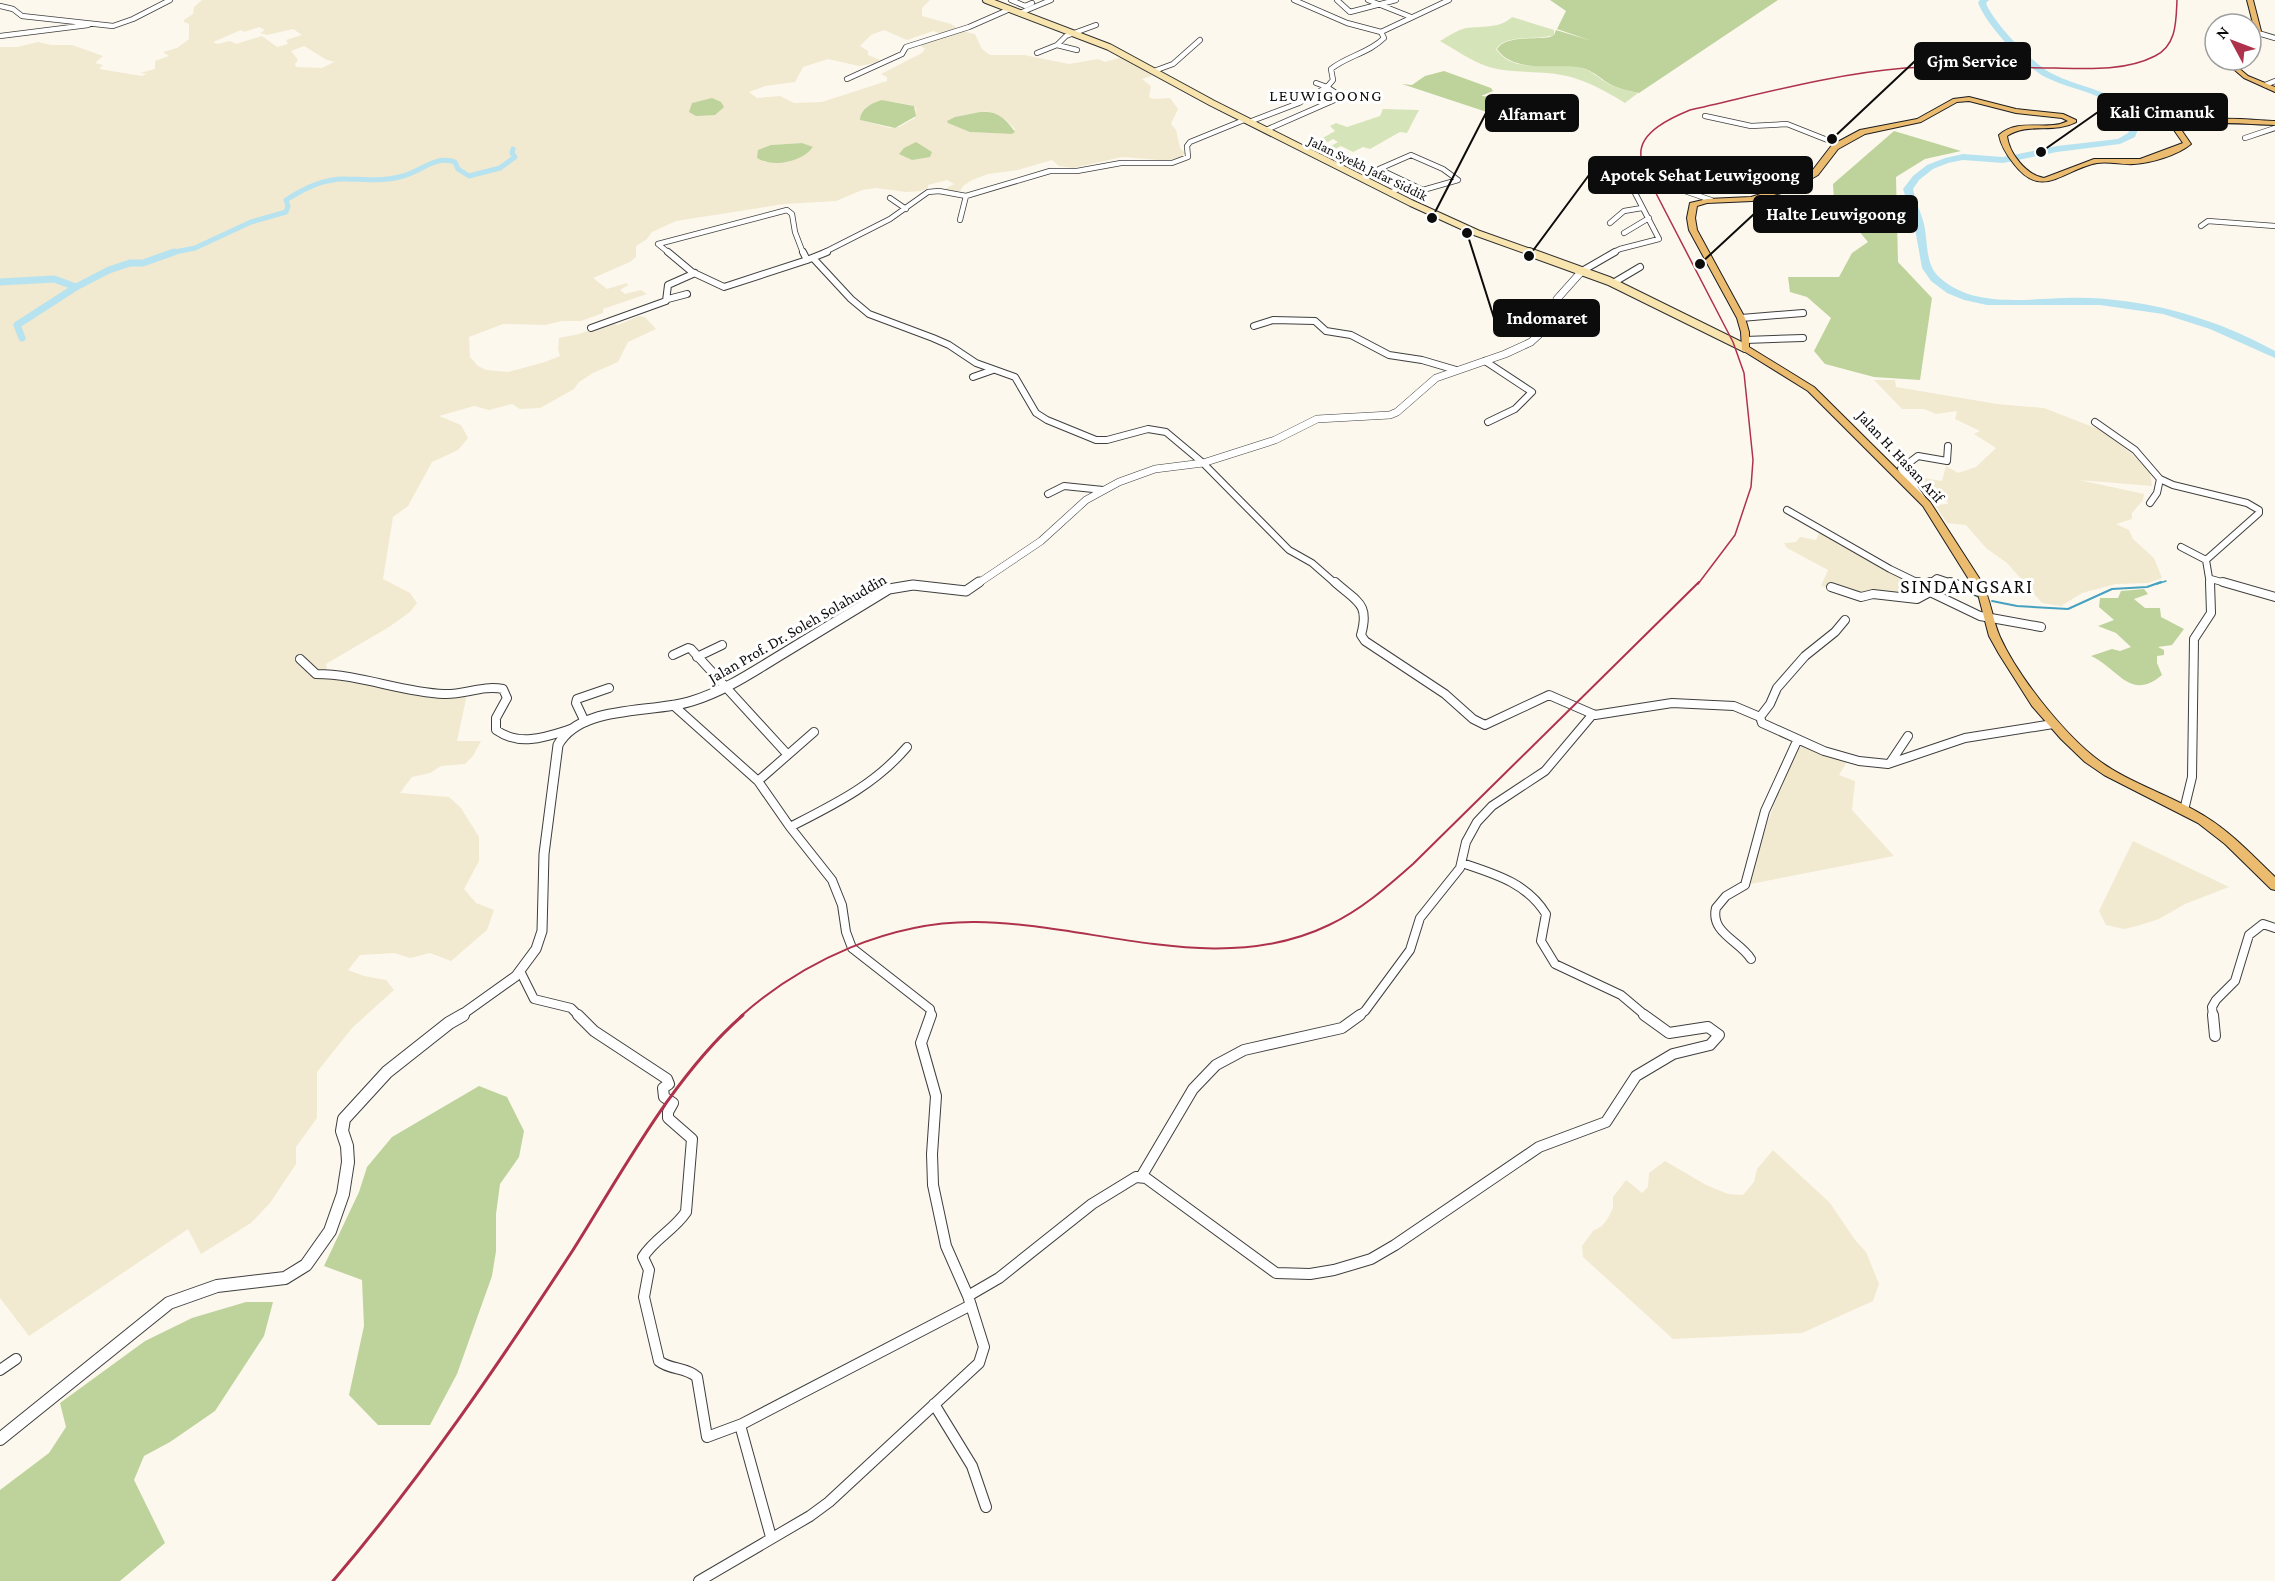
<svg xmlns="http://www.w3.org/2000/svg" width="2275" height="1581" font-family="'Crimson Pro',serif">
  <style>
    .farmland { fill: #f1e9d0; fill-rule: evenodd }
    .green { fill: #d6e4ba }
    .forest { fill: #bdd39b }
    .lines { fill: none; stroke-linecap: round; stroke-linejoin: round }
    .stream-far1 { stroke: #45a1bf; stroke-width: 1.5 }
    .stream { stroke: #45a1bf; stroke-width: 2 }
    .canal-far1 { stroke: #b7e3f0; stroke-width: 5 }
    .canal { stroke: #b7e3f0; stroke-width: 7 }
    .river { fill: #b7e3f0; fill-rule: evenodd }
    .minor-far3-casing { stroke: #3f3f3f; stroke-width: 6 }
    .minor-far2-casing { stroke: #3f3f3f; stroke-width: 8 }
    .minor-far1-casing { stroke: #3f3f3f; stroke-width: 10 }
    .minor-casing { stroke: #3f3f3f; stroke-width: 12 }
    .tertiary-far2-casing { stroke: #3f3f3f; stroke-width: 8 }
    .tertiary-far1-casing { stroke: #3f3f3f; stroke-width: 11 }
    .tertiary-casing { stroke: #3f3f3f; stroke-width: 14 }
    .secondary-far1-casing { stroke: #2e2e2e; stroke-width: 8 }
    .secondary-casing { stroke: #2e2e2e; stroke-width: 10 }
    .primary-casing { stroke: #1d1d1d; stroke-width: 2 }
    .minor-far3 { stroke: #fff; stroke-width: 4.5 }
    .minor-far2 { stroke: #fff; stroke-width: 6 }
    .minor-far1 { stroke: #fff; stroke-width: 8 }
    .minor { stroke: #fff; stroke-width: 10 }
    .tertiary-far2 { stroke: #fff; stroke-width: 7 }
    .tertiary-far1 { stroke: #fff; stroke-width: 9 }
    .tertiary { stroke: #fff; stroke-width: 12 }
    .secondary-far1 { stroke: #f7e4af; stroke-width: 6 }
    .secondary { stroke: #f7e4af; stroke-width: 8 }
    .primary { fill: #ebbb70; fill-rule: evenodd }
    .rail-far2 { stroke: #ae324b; stroke-width: 1.5 }
    .rail-far1 { stroke: #ae324b; stroke-width: 2 }
    .rail { stroke: #ae324b; stroke-width: 3 }
    .labels { text-anchor: middle; stroke-width: 6; stroke-linejoin: round; paint-order: stroke }
    .far-street-label { font-size: 14px; fill: #0c0c0c; stroke: #fff }
    .far-quarter-label { font-size: 16px; letter-spacing: 1.5px; fill: #0c0c0c; stroke: #fff }
    .street-label { font-size: 16px; fill: #0c0c0c; stroke: #fff }
    .quarter-label { font-size: 20px; letter-spacing: 1.5px; fill: #0c0c0c; stroke: #fff }
    .leader { fill: none; stroke: #0c0c0c; stroke-width: 2 }
    .callout-dot { fill: #0c0c0c; stroke: #fff; stroke-width: 2 }
    .callout { fill: #0c0c0c; stroke: #0c0c0c; stroke-width: 2 }
    .callout-label { font-size: 18px; text-anchor: middle; font-weight: bold; fill: #fff }
  </style>
  <rect width="100%" height="100%" fill="#fdf8ed"/>
  <path class="farmland" d="M202,0H930L922,8V16L951,24L961,31L975,34L982,49L990,55H1024L1069,64L1098,59L1105,62L1122,57L1150,74L1152,76L1142,79L1151,86L1149,97L1153,99L1170,98L1178,109L1171,124L1176,130L1180,148L1185,153L1179,159L1172,161L1122,157L1073,168L1059,166L1052,160L1018,170L988,174L972,180L963,186L961,190L955,192L945,189L954,184L947,180L928,185V188L921,191L906,192L876,188L862,190L836,201L784,204L676,221L652,232L647,239L636,246V257L630,262L593,278L607,289L627,283L628,285L620,290L625,294L641,290L647,294L603,309V313L581,321H562L545,325L503,324L469,337L470,357L478,366L486,370L508,372L545,362L560,356L558,349L559,338L579,334L610,323L618,325L639,316L645,317L656,329L628,342L618,362L593,373L579,382L574,389L540,408L520,409L512,404L489,410L474,406L439,416L461,425L468,438L458,450L432,462L408,506L393,517L383,579L410,593L417,603L410,612L389,627L326,664L328,678L430,696H465L466,699L457,741H481L473,756L465,764L441,766L430,773L412,777L400,793L449,797L461,808L479,837V861L464,889L476,903L494,910L487,930L451,961L430,953L410,958L394,953L360,955L348,970L364,976L386,980L394,990L352,1028L317,1072V1118L296,1147V1164L270,1203L251,1223L201,1254L188,1229L29,1336L0,1298V47H17L38,42L51,45H72L103,56L95,63L103,65L99,69L142,76L147,74L140,73L155,69V61L169,56L163,52L177,48L189,39V24L184,22V20L193,14L194,7ZM259,27L265,30L260,33L267,35L293,29L302,35L286,40L288,44L277,47L262,36L236,44L230,41L217,44L213,42L241,30L244,32ZM884,30L907,40L933,31L946,36L920,45L925,49L922,53L881,74L887,77V81L822,102L794,103L780,96L757,98L749,92L765,86L795,82L803,67L828,59L859,66L875,63L880,60L868,55V51L860,46L871,35ZM304,46L325,59L334,62L322,68L296,67L295,64L298,60L291,51ZM882,100L911,105L916,108L915,118L899,127L890,128L860,120L866,107ZM985,111L1006,120L1015,129L1012,134L970,132L955,117ZM802,143L813,148L798,158L778,162H763L771,145Z
    M1874,380H1895L1896,387L1997,404L2044,408L2103,431L2133,455L2150,473L2152,486L2079,480L2144,494L2143,500L2132,513V519L2116,524L2129,530L2133,539L2154,558L2162,578L2148,583L2116,584L2082,593L2061,606L2042,603L2007,563L1986,548L1966,525L1947,523L1935,505L1948,504L1945,496L1927,492L1911,476L1942,481L1946,466L1958,473L1976,467L1996,448L1974,434L1980,431L1955,419L1957,411L1936,414L1924,409H1902Z
    M1820,531L1930,592L1918,596L1868,595L1821,586L1828,570L1787,548L1784,543L1796,542L1800,537L1816,540Z
    M1797,741L1849,758L1839,775L1855,781L1852,810L1894,856L1745,885Z
    M2133,841L2229,887L2185,904L2159,919L2137,926L2124,929L2106,925L2099,911Z
    M1773,1150L1830,1203L1855,1240L1866,1252L1879,1284L1873,1301L1802,1333L1673,1339L1583,1257L1582,1246L1593,1231L1602,1226L1608,1218L1613,1208V1197L1626,1180L1642,1193L1648,1187L1649,1173L1665,1161L1706,1185L1728,1194L1743,1195L1754,1182L1757,1169Z"/>
  <path class="green" d="M1512,17L1554,30V35C1537,41 1507,33 1496,49C1514,76 1555,61 1580,67C1592,71 1599,78 1607,83C1616,88 1629,91 1638,93L1625,103C1606,91 1584,79 1562,75C1538,70 1513,74 1489,67C1471,61 1456,50 1440,41C1447,37 1457,30 1466,28C1480,26 1500,29 1512,17Z
    M1383,109L1419,110L1407,133L1400,132L1370,149L1363,147L1353,152L1341,146L1335,149L1331,146L1338,142L1333,139L1328,142L1321,139L1335,131L1330,126L1336,123L1347,127L1380,116Z"/>
  <path class="forest" d="M1550,0H1778L1639,93C1629,91 1616,88 1608,83C1600,78 1590,68 1577,67C1553,64 1513,73 1497,49C1506,35 1535,40 1550,37L1554,35L1556,30L1592,41L1557,29L1566,11Z
    M1444,71L1491,88L1493,91L1481,96C1497,97 1514,94 1525,107L1519,113L1521,115L1511,120L1402,84L1412,85L1425,76Z
    M712,98L721,102L724,107L715,115L696,116L689,112L692,103Z
    M882,100L914,106L916,116L895,128L860,120C861,108 872,103 882,100Z
    M980,112C997,110 1007,120 1015,132L1012,134L970,132L948,123L947,121L955,117Z
    M1894,131L1961,151L1925,159L1896,177L1898,262L1932,298L1920,380L1874,377L1825,364L1814,351L1831,318L1807,297L1790,292L1788,277H1839L1852,253L1868,242L1834,201L1833,184Z
    M916,142L932,152L930,157L912,160L899,154L904,148Z
    M802,143L813,147C802,162 773,168 757,158L758,150L771,145Z
    M2144,589L2148,594L2134,599L2145,608H2160L2161,617L2184,629L2172,645L2158,647L2164,650V655L2157,656V663L2162,675C2130,702 2118,668 2091,656L2112,649L2120,651L2131,647L2116,633L2098,626L2114,620L2099,607L2100,598H2118L2121,591Z
    M479,1086L507,1097L524,1131L519,1157L500,1184L496,1214V1251L492,1276L457,1374L430,1425H378L349,1395L364,1326L362,1280L324,1266L359,1192L367,1167L392,1137Z
    M246,1302H273L264,1336L215,1411L170,1442L144,1456L134,1480L165,1543L120,1581H0V1490L49,1453L66,1427L60,1403L145,1341L192,1318Z"/>
  <g class="lines">
    <path class="stream-far1" d="M2157,584L2166,581"/>
    <path class="stream" d="M1968,592L1979,597
      M1992,601L2017,606L2068,609L2112,589L2147,587L2161,582"/>
    <path class="canal-far1" d="M170,253L195,248L251,222L286,212L288,206L286,200C305,188 325,178 347,179C367,179 384,182 403,176C422,171 435,155 455,162L458,169L469,176L500,168L515,157L512,153L513,149"/>
    <path class="canal" d="M0,282L54,279L76,287
      M22,338L17,325L76,287L109,270L130,263H143L174,252"/>
    <path class="river" d="M1980,0H1989L1986,3C1992,21 2033,64 2051,73C2092,94 2110,83 2139,127L2135,137L2120,144L2057,152L2003,163L1963,160L1948,163L1933,169L1919,180L1913,189C1915,201 1921,212 1924,224C1928,240 1925,263 1938,276C1971,308 2022,299 2065,298C2084,297 2104,298 2124,301C2177,308 2228,325 2275,351V358L2210,329L2163,314L2100,305H1987L1964,300L1947,293L1931,281L1922,268L1914,223L1903,189L1913,176L1927,165L1945,158L1963,154L2003,157L2057,146L2118,139L2128,133L2131,127C2105,88 2082,95 2045,77C2026,67 1984,23 1978,2Z"/>
    <defs>
      <path id="minor-far3" d="M1011,0L1025,6L1032,3
        M1294,0L1347,23L1381,32
        M1337,0L1350,12L1396,0
        M1368,0L1411,17
        M0,6L13,9L22,16L113,26L133,19L170,0
        M1020,13L1051,0
        M2258,33L2275,38
        M0,36L88,25
        M1077,50L1057,45L1066,36L1096,25
        M1037,53L1057,45
        M1154,71L1173,64L1200,40
        M847,79L902,54L906,47L969,27L1010,9
        M1316,83L1327,87
        M2265,85L2275,81
        M1705,116L1751,126L1787,124L1840,145
        M1249,122L1299,103L1327,87
        M1266,130L1339,98V95L1327,87L1333,80L1331,69C1347,56 1369,53 1384,38L1381,32L1449,0
        M2245,138L2275,128
        M1411,155L1443,169L1458,180L1423,190L1379,169Z
        M1682,190L1711,200
        M1390,193L1408,184
        M890,198L906,209
        M960,220L966,196
        M1610,223L1624,211L1642,208
        M2201,226L2208,221L2275,226
        M1624,233L1649,218
        M669,253L658,244L787,210L792,214L795,232L803,253
        M823,253L890,219L928,192L939,191L966,196L1050,171H1077L1121,163H1172L1188,157L1187,146L1190,142L1244,120
        M1612,253L1620,249L1659,239L1635,193"/>
      <path id="minor-far2" d="M668,252L692,272L724,287L807,260
        M803,252L807,260
        M813,258L851,299L869,314L933,338L949,345L976,363L1015,377L1036,413L1047,420L1096,440H1107L1148,429L1166,432L1203,463L1289,550L1312,563L1336,584
        M807,260L827,252
        M1582,271L1615,252
        M1613,283L1640,267
        M668,299L687,294
        M1741,318L1803,313
        M1254,326L1273,320L1315,321L1326,331L1351,335L1389,355L1422,360L1456,370
        M591,328L666,301L668,285L695,273
        M1745,340L1803,338
        M1485,361L1532,392L1515,409L1488,422
        M973,377L993,370
        M2095,422L2135,450L2160,479L2173,485L2247,503L2259,510V513L2206,560L2210,584
        M1048,494L1064,486L1103,490
        M1922,498L1901,469L1918,456L1947,461L1948,446
        M2150,503L2157,493L2160,479
        M1787,510L1890,569L1921,584
        M2181,547L2206,560
        M2211,579L2229,584
        M1929,584L1937,578L1955,584"/>
      <path id="minor-far1" d="M1335,582C1357,602 1370,603 1361,635L1365,641L1445,694L1473,719L1485,725L1549,695L1595,715L1672,703L1734,706L1760,717
        M1918,582L1932,589
        M1930,582L1934,591
        M1950,582L1982,593
        M2223,582L2275,597
        M1831,587L1861,597L1873,594L1917,599L1930,592L1980,616L2041,627
        M1845,620L1835,632L1805,656L1777,688L1770,704L1760,717L1762,723L1824,751L1859,761L1888,764L1965,738L2053,724
        M673,655L688,648L691,649L787,754
        M697,657L722,645
        M300,659L316,674C360,674 400,692 444,694C464,695 482,685 503,689L507,698L496,718V730C520,747 546,737 571,729
        M673,705L758,781L790,827L832,880L842,905L846,932L852,948L930,1009L931,1016
        M585,722L576,703L577,699L609,688
        M1890,763L1908,736
        M758,781L814,732
        M2184,810L2192,777L2194,639L2211,613L2210,582
        M790,827C833,805 875,785 907,747
        M1462,863C1495,874 1527,883 1546,914L1541,941L1555,964L1621,995L1646,1016
        M1751,959C1740,941 1710,933 1716,908L1726,896L1745,885L1765,811L1797,741
        M520,971L534,999L571,1008L579,1016
        M1358,1016L1365,1011L1410,950L1420,918L1460,868L1466,842L1477,822L1492,806L1545,771L1593,714
        M2213,1016L2212,1007L2216,1000L2235,981L2249,935L2263,924L2275,928"/>
      <path id="minor" d="M578,1015L594,1031L667,1079L669,1084L663,1088L664,1097L673,1103L668,1112V1118L692,1139L686,1212C674,1230 654,1239 643,1257L649,1270L644,1297L659,1361C670,1370 686,1367 697,1377L707,1437L742,1424L971,1305
        M2213,1015L2215,1036
        M1141,1177L1193,1089L1216,1065L1244,1050L1342,1028L1360,1015
        M968,1296L999,1278L1092,1204L1136,1177L1146,1178L1276,1273L1310,1274L1334,1270L1371,1259L1395,1245L1539,1147L1606,1122L1636,1076L1673,1054L1710,1045L1719,1035L1708,1027L1669,1033L1644,1015
        M0,1370L16,1359
        M934,1404L972,1466L986,1507
        M740,1425L771,1537
        M699,1581L810,1516L829,1502L979,1363L984,1347L968,1296L946,1246L933,1185L932,1154L936,1096L921,1043L931,1015"/>
      <path id="tertiary-far2" d="M977,584L1041,541L1086,500L1119,482L1155,469L1203,463L1275,440L1317,419L1390,415L1397,412L1436,378L1505,354L1531,342L1545,329L1557,299L1582,271"/>
      <path id="tertiary-far1" d="M460,1016L516,976L536,949L542,931L544,854L558,745C580,704 652,714 692,701C725,691 754,671 784,653C819,632 854,610 889,589L913,585L966,591L979,582"/>
      <path id="tertiary" d="M0,1439L169,1303L217,1286L285,1278L306,1265L330,1231L343,1194L348,1162L347,1146L342,1131L344,1119L387,1072L449,1023L463,1015"/>
      <path id="secondary-far1" d="M986,0L1109,47L1212,103L1411,203L1477,233L1533,253"/>
      <path id="secondary" d="M1529,252L1609,281L1745,348"/>
      <path id="primary" d="M2247,0H2253L2261,31L2254,44L2251,46V38L2255,31Z
        M2231,60H2237L2235,65L2248,76L2275,87V92L2244,78L2230,66Z
        M1969,97L2016,109L2063,114L2076,120V122C2054,134 2028,122 2007,136C2009,153 2026,175 2044,178L2094,159H2140L2183,143L2174,130C2197,113 2248,120 2275,121V125C2246,125 2209,118 2182,131L2191,144C2178,155 2151,163 2134,164C2122,165 2109,161 2097,163C2064,169 2042,201 2014,164C2007,155 2001,146 1999,135C2020,117 2047,132 2068,121L2062,118L2016,113L1969,101L1957,102L1921,122L1865,134L1838,149L1818,175L1792,190L1752,201L1707,203L1697,206L1695,218L1697,230L1745,318L1749,332V347L1814,387L1930,502L1981,581C1991,599 1992,619 2000,637C2017,675 2061,730 2093,756C2126,783 2170,794 2206,817C2232,833 2253,856 2275,877V890L2271,889L2225,844L2198,823L2104,775L2085,762L2061,739L2032,706L1999,654L1989,636L1978,594L1923,506L1808,391L1742,350L1741,332L1737,318L1689,230L1687,218L1690,203L1707,199L1751,197L1786,186L1812,171L1832,145L1860,130L1917,119L1953,99Z"/>
    </defs>
    <use href="#minor-far3" class="minor-far3-casing"/>
    <use href="#minor-far2" class="minor-far2-casing"/>
    <use href="#minor-far1" class="minor-far1-casing"/>
    <use href="#minor" class="minor-casing"/>
    <use href="#tertiary-far2" class="tertiary-far2-casing"/>
    <use href="#tertiary-far1" class="tertiary-far1-casing"/>
    <use href="#tertiary" class="tertiary-casing"/>
    <use href="#secondary-far1" class="secondary-far1-casing"/>
    <use href="#secondary" class="secondary-casing"/>
    <use href="#primary" class="primary-casing"/>
    <use href="#minor-far3" class="minor-far3"/>
    <use href="#minor-far2" class="minor-far2"/>
    <use href="#minor-far1" class="minor-far1"/>
    <use href="#minor" class="minor"/>
    <use href="#tertiary-far2" class="tertiary-far2"/>
    <use href="#tertiary-far1" class="tertiary-far1"/>
    <use href="#tertiary" class="tertiary"/>
    <use href="#secondary-far1" class="secondary-far1"/>
    <use href="#secondary" class="secondary"/>
    <use href="#primary" class="primary"/>
    <path class="rail-far2" d="M1698,584L1735,535L1751,487L1753,460L1744,373L1733,342L1646,174C1644,168 1641,162 1641,156C1638,132 1673,117 1690,110C1761,94 1832,74 1905,68C1956,64 2006,68 2056,68C2089,69 2126,71 2155,56C2177,45 2176,21 2177,0"/>
    <path class="rail-far1" d="M741,1016C804,960 891,921 976,922C1092,923 1218,979 1329,925C1361,910 1387,887 1413,864L1699,582"/>
    <path class="rail" d="M333,1581C422,1477 498,1365 573,1250C623,1171 673,1076 743,1015"/>
  </g>
  <g class="labels">
    <g class="far-street-label">
      <text transform="translate(1368 168) rotate(26)" y="5">Jalan Syekh Jafar Siddik</text>
    </g>
    <g class="far-quarter-label">
      <text x="1326" y="101">LEUWIGOONG</text>
    </g>
    <g class="street-label">
      <text transform="translate(1901 456) rotate(47)" y="6">Jalan H. Hasan Arif</text>
      <text transform="translate(797 628) rotate(-30)" y="6">Jalan Prof. Dr. Soleh Solahuddin</text>
    </g>
    <g class="quarter-label">
      <text x="1967" y="593">SINDANGSARI</text>
    </g>
  </g>
  <path class="leader" d="M1832 139L1915 61M2041 152L2098 112M1432 218L1486 113M1529 256L1589 175M1700 264L1754 214M1467 233L1494 318"/>
  <g class="callout-dot">
    <circle cx="1832" cy="139" r="6"/>
    <circle cx="2041" cy="152" r="6"/>
    <circle cx="1432" cy="218" r="6"/>
    <circle cx="1529" cy="256" r="6"/>
    <circle cx="1700" cy="264" r="6"/>
    <circle cx="1467" cy="233" r="6"/>
  </g>
  <g class="callout">
    <rect x="1915" y="43" width="115" height="36" rx="6"/>
    <rect x="2098" y="94" width="129" height="36" rx="6"/>
    <rect x="1486" y="95" width="92" height="36" rx="6"/>
    <rect x="1589" y="157" width="223" height="36" rx="6"/>
    <rect x="1754" y="196" width="163" height="36" rx="6"/>
    <rect x="1494" y="300" width="105" height="36" rx="6"/>
  </g>
  <g class="callout-label">
    <text x="1972" y="67">Gjm Service</text>
    <text x="2162" y="118">Kali Cimanuk</text>
    <text x="1532" y="120">Alfamart</text>
    <text x="1700" y="181">Apotek Sehat Leuwigoong</text>
    <text x="1836" y="220">Halte Leuwigoong</text>
    <text x="1547" y="324">Indomaret</text>
  </g>
  <g transform="translate(2233 42) rotate(311)"><circle r="28" fill="#ffffff" stroke="#9e9e9e" stroke-width="1.5"/>
  <path d="M0-4.5L10 22L0 15L-10 22Z" fill="#ae324b"/>
  <text y="-9" font-size="16" font-weight="bold" text-anchor="middle" fill="#0c0c0c">N</text>
  </g>
</svg>
